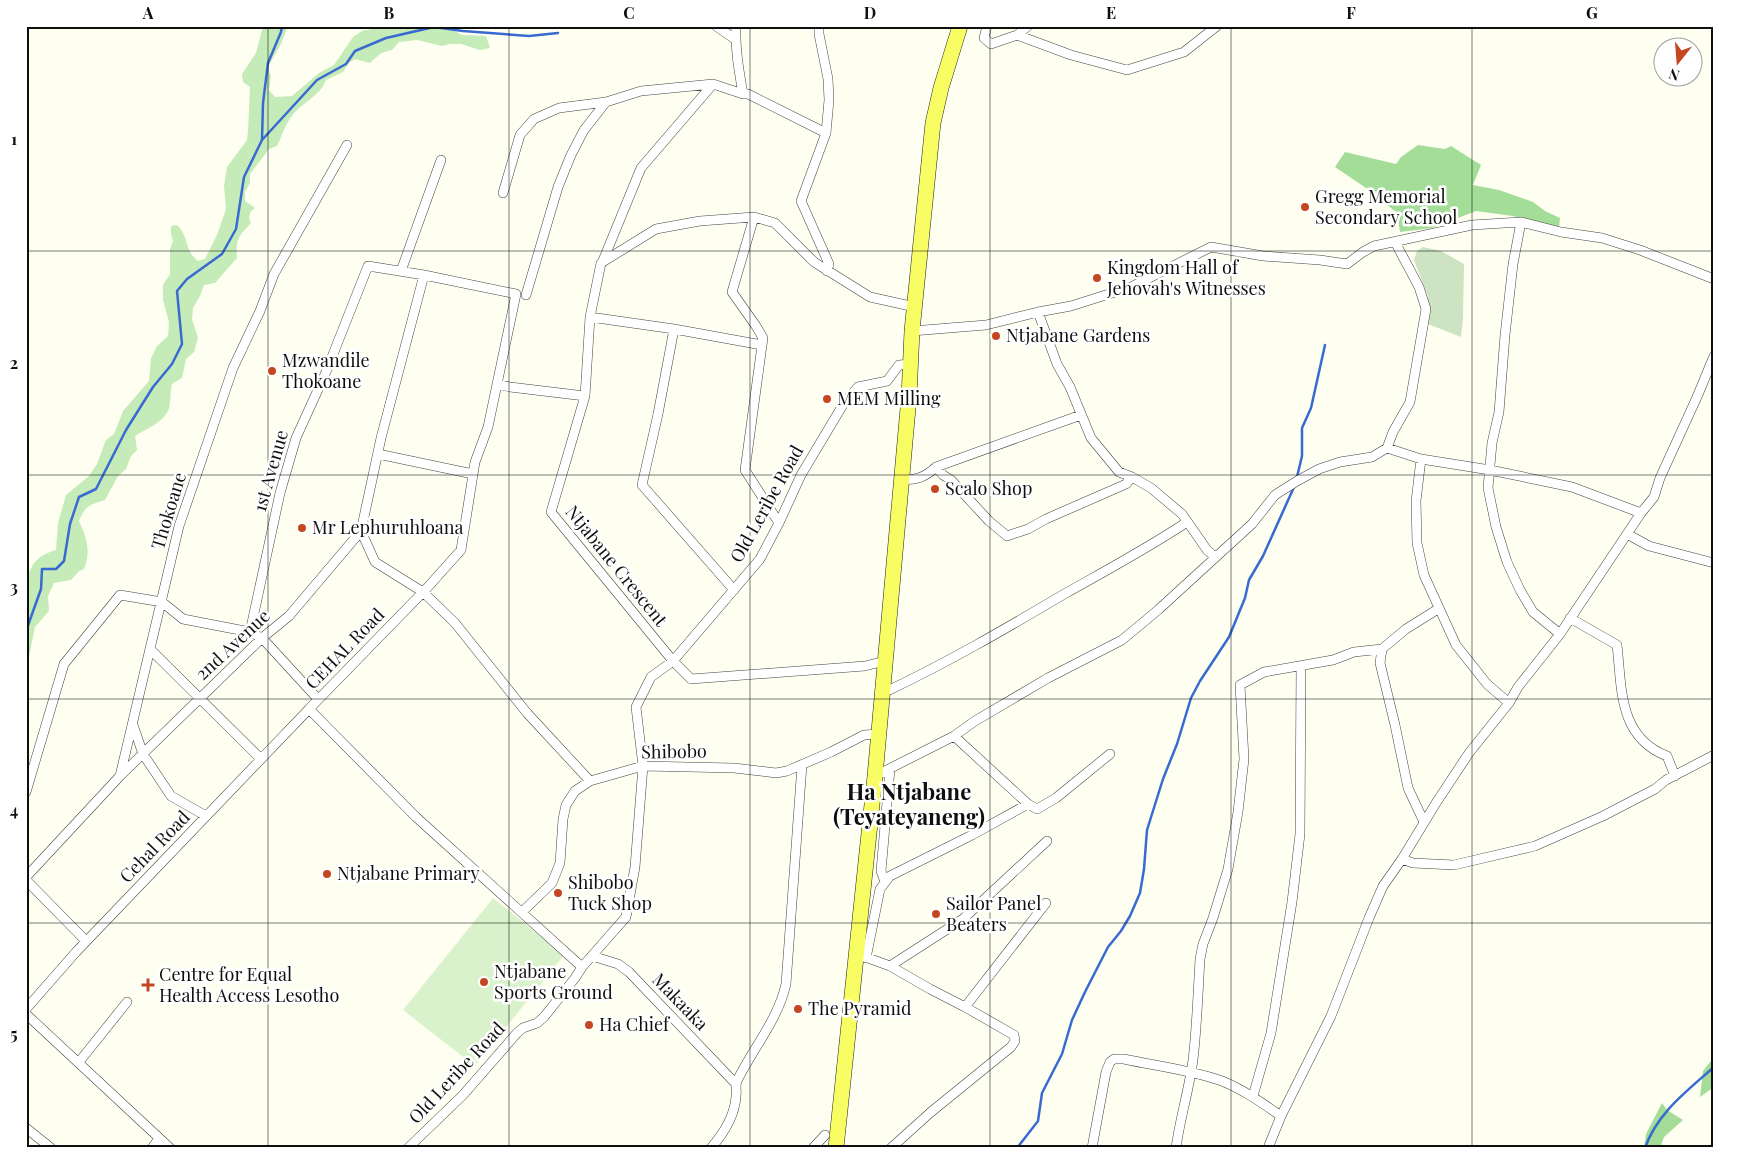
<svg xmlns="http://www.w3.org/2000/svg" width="1740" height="1174" font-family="'Playfair Display',serif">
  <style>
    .green { fill: #c5ebb9 }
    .forest { fill: #a3dd97 }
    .cemetery { fill: #cee3c1 }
    .pitch { fill: #daf2cb }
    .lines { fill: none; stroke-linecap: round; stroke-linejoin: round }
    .stream { stroke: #386ad2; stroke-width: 2.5 }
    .street-casing { stroke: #424242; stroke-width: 10 }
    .primary-casing { stroke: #202020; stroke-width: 16 }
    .street { stroke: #fff; stroke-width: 9 }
    .primary { stroke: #f8fd63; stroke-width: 15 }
    .grid { fill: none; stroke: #0f0f0f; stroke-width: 1; stroke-opacity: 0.55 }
    .poi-dot { fill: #c54721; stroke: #fff; stroke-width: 2 }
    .labels { text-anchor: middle; stroke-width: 5; stroke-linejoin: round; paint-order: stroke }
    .poi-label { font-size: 18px; fill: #0f0f0f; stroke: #fff; text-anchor: start }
    .street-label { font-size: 18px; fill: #0f0f0f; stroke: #fff }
    .district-label { font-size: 22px; font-weight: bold; fill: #0f0f0f; stroke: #fff }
    .neatline { fill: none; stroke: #0f0f0f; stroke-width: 2 }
    .grid-label { font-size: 16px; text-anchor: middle; font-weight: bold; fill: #0f0f0f }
  </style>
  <rect width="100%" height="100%" fill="#fefff1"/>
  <path class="green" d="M263,26H288L281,44L268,67L271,76L269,90L275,97L292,96L319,73L334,65L353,37L362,31L387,26H407L416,28L422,26H446L462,35L486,36L490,48L480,50L461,44H450L442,46L417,40L399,42L392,50L381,53L370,63L355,59L349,63L343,72L326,80C320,95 307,100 296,111C286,121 283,134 277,146L269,149L250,174V183L245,192V201L255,208L251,211L249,217L251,223C238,238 236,237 237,258L215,283L204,285L200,296L193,308L192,319L198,338L194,352L186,359L182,378L172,384C170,392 171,401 169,408C165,422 146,429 135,436L137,450L131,456L126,469L118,476L105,500C89,505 85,506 79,521C87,538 91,552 84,569L79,571L71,580L54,583L48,596L49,611L35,627L26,672V606C28,598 26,590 27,582C30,563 39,555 56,550L58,523L66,495L89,476L97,464L106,440L114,434L123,411L149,381L151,358L157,346L168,336L169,322L163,300V285L170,274V249L173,241L171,234V226L177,225C189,236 184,250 198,261L205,259L217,235L226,209L224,186L227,167L247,140L248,131L250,87L243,82L242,74L256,53Z"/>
  <path class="forest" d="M1418,145L1445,149L1451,146L1481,165L1473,185L1499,190L1533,202L1545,211L1560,218L1559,228L1513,216L1476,211L1432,228L1400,232L1397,213L1369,190L1335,167L1345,152L1396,164L1401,157Z
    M1714,1057V1087L1700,1097L1703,1071Z
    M1662,1103L1667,1110L1683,1120L1664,1137L1660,1148H1644L1646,1134Z"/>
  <path class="cemetery" d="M1423,247L1441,251L1464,264L1463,318L1461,337L1428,324V296L1414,260L1417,251Z"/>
  <path class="pitch" d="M493,898L564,955L475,1066L403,1010Z"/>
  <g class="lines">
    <path class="stream" d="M262,140L317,80L346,64L355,51L386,38L434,27L463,31L529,36L558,33
      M1297,477L1302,456V428L1311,408L1325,345
      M26,631L41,589L42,569H56L64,561L70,524L79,497L96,489L126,430L153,387L172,364L182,344L177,291L187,279L222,254L236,229L244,177L262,140L263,103L268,63L281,32L282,26
      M1017,1148L1038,1121L1042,1093L1062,1054L1072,1020L1085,992L1108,947L1121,931L1130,916L1140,893L1144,869L1147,830L1163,779L1177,744L1191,698L1200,681L1229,637L1245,598L1249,580L1263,556L1294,487
      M1645,1148C1657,1113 1687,1091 1714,1067"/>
    <defs>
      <path id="street" d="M716,26L736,40
        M736,26C735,49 739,71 743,94
        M819,26V34L828,79L829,100L826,133
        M987,26L984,38L991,44L1017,35L1071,55L1127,70L1184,52L1217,26
        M1017,35L1028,26
        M503,193L520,135L534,119L559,108L606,102
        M754,217L732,292L756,326L763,338L745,470L779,523
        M1521,222L1513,264L1505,335L1499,412L1492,443L1488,488L1496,527L1507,562L1520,590L1533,612L1560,634
        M602,263L641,168L713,84
        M401,271L441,160
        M424,275L381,438L361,531L375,562L423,592L455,623L527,713L590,781
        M526,295L558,187L571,155L584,130L606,102L641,91L713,84L743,94H748L826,133L801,201L829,264L827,271
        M1038,312L1057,364L1070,387L1091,438L1119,472L1132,477L1151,488L1182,514L1207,550L1215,557
        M590,317L674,329L762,345
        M674,329L658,414L642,485L734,590
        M912,331L986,325L1038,312L1071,306L1131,287L1211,247L1263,256L1320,260L1347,264L1363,252L1374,246L1472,225L1521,222L1561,232L1602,238L1640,250L1714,279
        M497,384L510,387L585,396
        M1387,448L1393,432L1410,402L1426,309L1419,287L1395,242
        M378,454L473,474
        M1421,459L1416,501L1417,543L1424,575L1456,645L1487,684L1509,703
        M936,467L943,475L951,480L989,521L1007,536L1028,529L1046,519L1126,484L1132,477
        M901,479C916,481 925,477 936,467L1081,415
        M1627,534L1649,546L1714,563
        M1570,618L1617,645C1622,688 1618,737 1667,756L1675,776
        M1382,649L1380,663L1395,725L1408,788L1424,822
        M151,650L261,759
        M885,661L865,666L691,679L673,661L551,512L585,396L590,317L601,263L656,229L700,221L754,217L775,223L814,262L870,297L915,307
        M883,693C947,663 1005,629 1066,593C1107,570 1148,548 1187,522
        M318,699L262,638L250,632L280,493L296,438L326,372L368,266L424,275L516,294L488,427L475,462L461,550L427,588L309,709L416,817L582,967
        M133,725L143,754L171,796L206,816
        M954,736L1028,804L1037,809L1056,798L1110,754
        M120,776L262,638L289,616L361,531
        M875,776L954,736L975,721L1048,678L1122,640L1158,610L1252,524L1275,495L1297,481L1319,469L1340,462L1372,457L1387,448L1421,459L1490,470L1572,487L1641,513
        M26,792L64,664L120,595L162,602L183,619L250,632
        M1402,859L1413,863L1454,865L1535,846L1603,816L1655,789L1666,780L1714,755
        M26,877L120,776L179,526L233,368L260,311L274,274L347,145
        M26,880L86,941
        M885,882L881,871L890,769
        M522,912L552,883L560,863L563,819L566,805L575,791L590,781L643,766L734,768L776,773L787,771L831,752L864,735L879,734
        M857,954L890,966L930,989L965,1007L1014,1035L1015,1041L1011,1047L931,1112L891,1148
        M592,956L618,964L629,972L736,1084
        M866,958L880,889L890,876L972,835L1028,804
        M890,966L963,919L1047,841
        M965,1007L1046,903
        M26,1009L76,952L309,709
        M26,1014L170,1148
        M79,1062L127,1002
        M1253,1096L1271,1033L1292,902L1300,834L1301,666
        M26,1128L51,1148
        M152,1148L159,1138
        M408,1148L463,1095L517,1033L523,1028L537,1023L544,1017L575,978L582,967L626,917L635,867L643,766L636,707L651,677L673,661L760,559L779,523L801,475L844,403L858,387L887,381L899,365L911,364
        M711,1148C724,1133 735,1116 736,1096C737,1091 735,1086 737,1081C753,1048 778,1020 786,984L802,765
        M813,1148L825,1135
        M1092,1148L1106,1072L1110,1062L1114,1059H1124C1156,1066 1191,1070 1222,1081C1244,1090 1262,1103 1281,1116
        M1176,1148C1180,1118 1189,1090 1193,1060C1197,1026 1198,992 1200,959L1203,944L1213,918L1228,869L1238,812L1244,759L1240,685L1264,672L1333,660L1354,652L1382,649L1406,629L1438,609
        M1268,1148L1281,1116L1331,1016L1369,918L1383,886L1402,859L1436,803L1469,753L1509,703L1518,687L1560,634L1641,513L1654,497L1660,478L1697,397L1714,356"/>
      <path id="primary" d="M836,1148L875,776L909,397L912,331L933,123L941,88L960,26"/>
    </defs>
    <use href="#street" class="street-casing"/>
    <use href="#primary" class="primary-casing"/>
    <use href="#street" class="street"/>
    <use href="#primary" class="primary"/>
  </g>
  <path class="grid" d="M268,26V1148M509,26V1148M750,26V1148M990,26V1148M1231,26V1148M1472,26V1148M26,251H1714M26,475H1714M26,699H1714M26,923H1714"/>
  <g class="poi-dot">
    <circle cx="1305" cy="207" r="5"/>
    <circle cx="1097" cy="278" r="5"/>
    <circle cx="996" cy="336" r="5"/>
    <circle cx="272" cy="371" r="5"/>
    <circle cx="827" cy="399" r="5"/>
    <circle cx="935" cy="489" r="5"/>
    <circle cx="302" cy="528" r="5"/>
    <circle cx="327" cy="874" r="5"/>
    <circle cx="558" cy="893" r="5"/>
    <circle cx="936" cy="914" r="5"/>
    <circle cx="484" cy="982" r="5"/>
    <path d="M145.5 977.5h5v5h5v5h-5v5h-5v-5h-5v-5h5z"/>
    <circle cx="798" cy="1009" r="5"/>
    <circle cx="589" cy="1025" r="5"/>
  </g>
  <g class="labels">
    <g class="poi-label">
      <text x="1315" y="203">Gregg Memorial<tspan x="1315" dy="21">Secondary School</tspan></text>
      <text x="1107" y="274">Kingdom Hall of<tspan x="1107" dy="21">Jehovah's Witnesses</tspan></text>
      <text x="1006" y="342">Ntjabane Gardens</text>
      <text x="282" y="367">Mzwandile<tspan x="282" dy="21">Thokoane</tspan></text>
      <text x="837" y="405">MEM Milling</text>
      <text x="945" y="495">Scalo Shop</text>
      <text x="312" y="534">Mr Lephuruhloana</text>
      <text x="337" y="880">Ntjabane Primary</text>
      <text x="568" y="889">Shibobo<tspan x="568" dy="21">Tuck Shop</tspan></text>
      <text x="946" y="910">Sailor Panel<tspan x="946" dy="21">Beaters</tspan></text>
      <text x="494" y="978">Ntjabane<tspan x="494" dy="21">Sports Ground</tspan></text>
      <text x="159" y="981">Centre for Equal<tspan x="159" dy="21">Health Access Lesotho</tspan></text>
      <text x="808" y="1015">The Pyramid</text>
      <text x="599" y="1031">Ha Chief</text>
    </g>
    <g class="street-label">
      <text transform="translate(271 471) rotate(-74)" y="6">1st Avenue</text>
      <text transform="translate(767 504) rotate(-61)" y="6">Old Leribe Road</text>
      <text transform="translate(169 511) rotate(-73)" y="6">Thokoane</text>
      <text transform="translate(616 566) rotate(51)" y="6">Ntjabane Crescent</text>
      <text transform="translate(233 645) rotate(-43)" y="6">2nd Avenue</text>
      <text transform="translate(345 649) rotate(-46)" y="6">CEHAL Road</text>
      <text transform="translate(674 752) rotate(-1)" y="6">Shibobo</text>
      <text transform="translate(155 847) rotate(-46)" y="6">Cehal Road</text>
      <text transform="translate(680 1002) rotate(46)" y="6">Makaaka</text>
      <text transform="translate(457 1073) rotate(-47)" y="6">Old Leribe Road</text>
    </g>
    <g class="district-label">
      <text x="909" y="800">Ha Ntjabane<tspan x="909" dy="25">(Teyateyaneng)</tspan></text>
    </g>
  </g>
  <rect width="1740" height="1174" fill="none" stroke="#ffffff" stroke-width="55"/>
  <g transform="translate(1678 62) rotate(197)"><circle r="24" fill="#ffffff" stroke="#9f9f9f"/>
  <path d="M0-4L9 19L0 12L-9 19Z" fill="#c54721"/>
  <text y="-8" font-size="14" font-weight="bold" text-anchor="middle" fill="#0f0f0f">N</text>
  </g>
  <rect x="28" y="28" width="1684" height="1118" class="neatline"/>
  <g class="grid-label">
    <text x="148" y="19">A</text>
    <text x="389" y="19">B</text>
    <text x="629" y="19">C</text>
    <text x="870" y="19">D</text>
    <text x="1111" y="19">E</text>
    <text x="1351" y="19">F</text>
    <text x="1592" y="19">G</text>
    <text x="14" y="145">1</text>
    <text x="14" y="369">2</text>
    <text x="14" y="593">3</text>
    <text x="14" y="816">4</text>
    <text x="14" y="1040">5</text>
  </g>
</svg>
